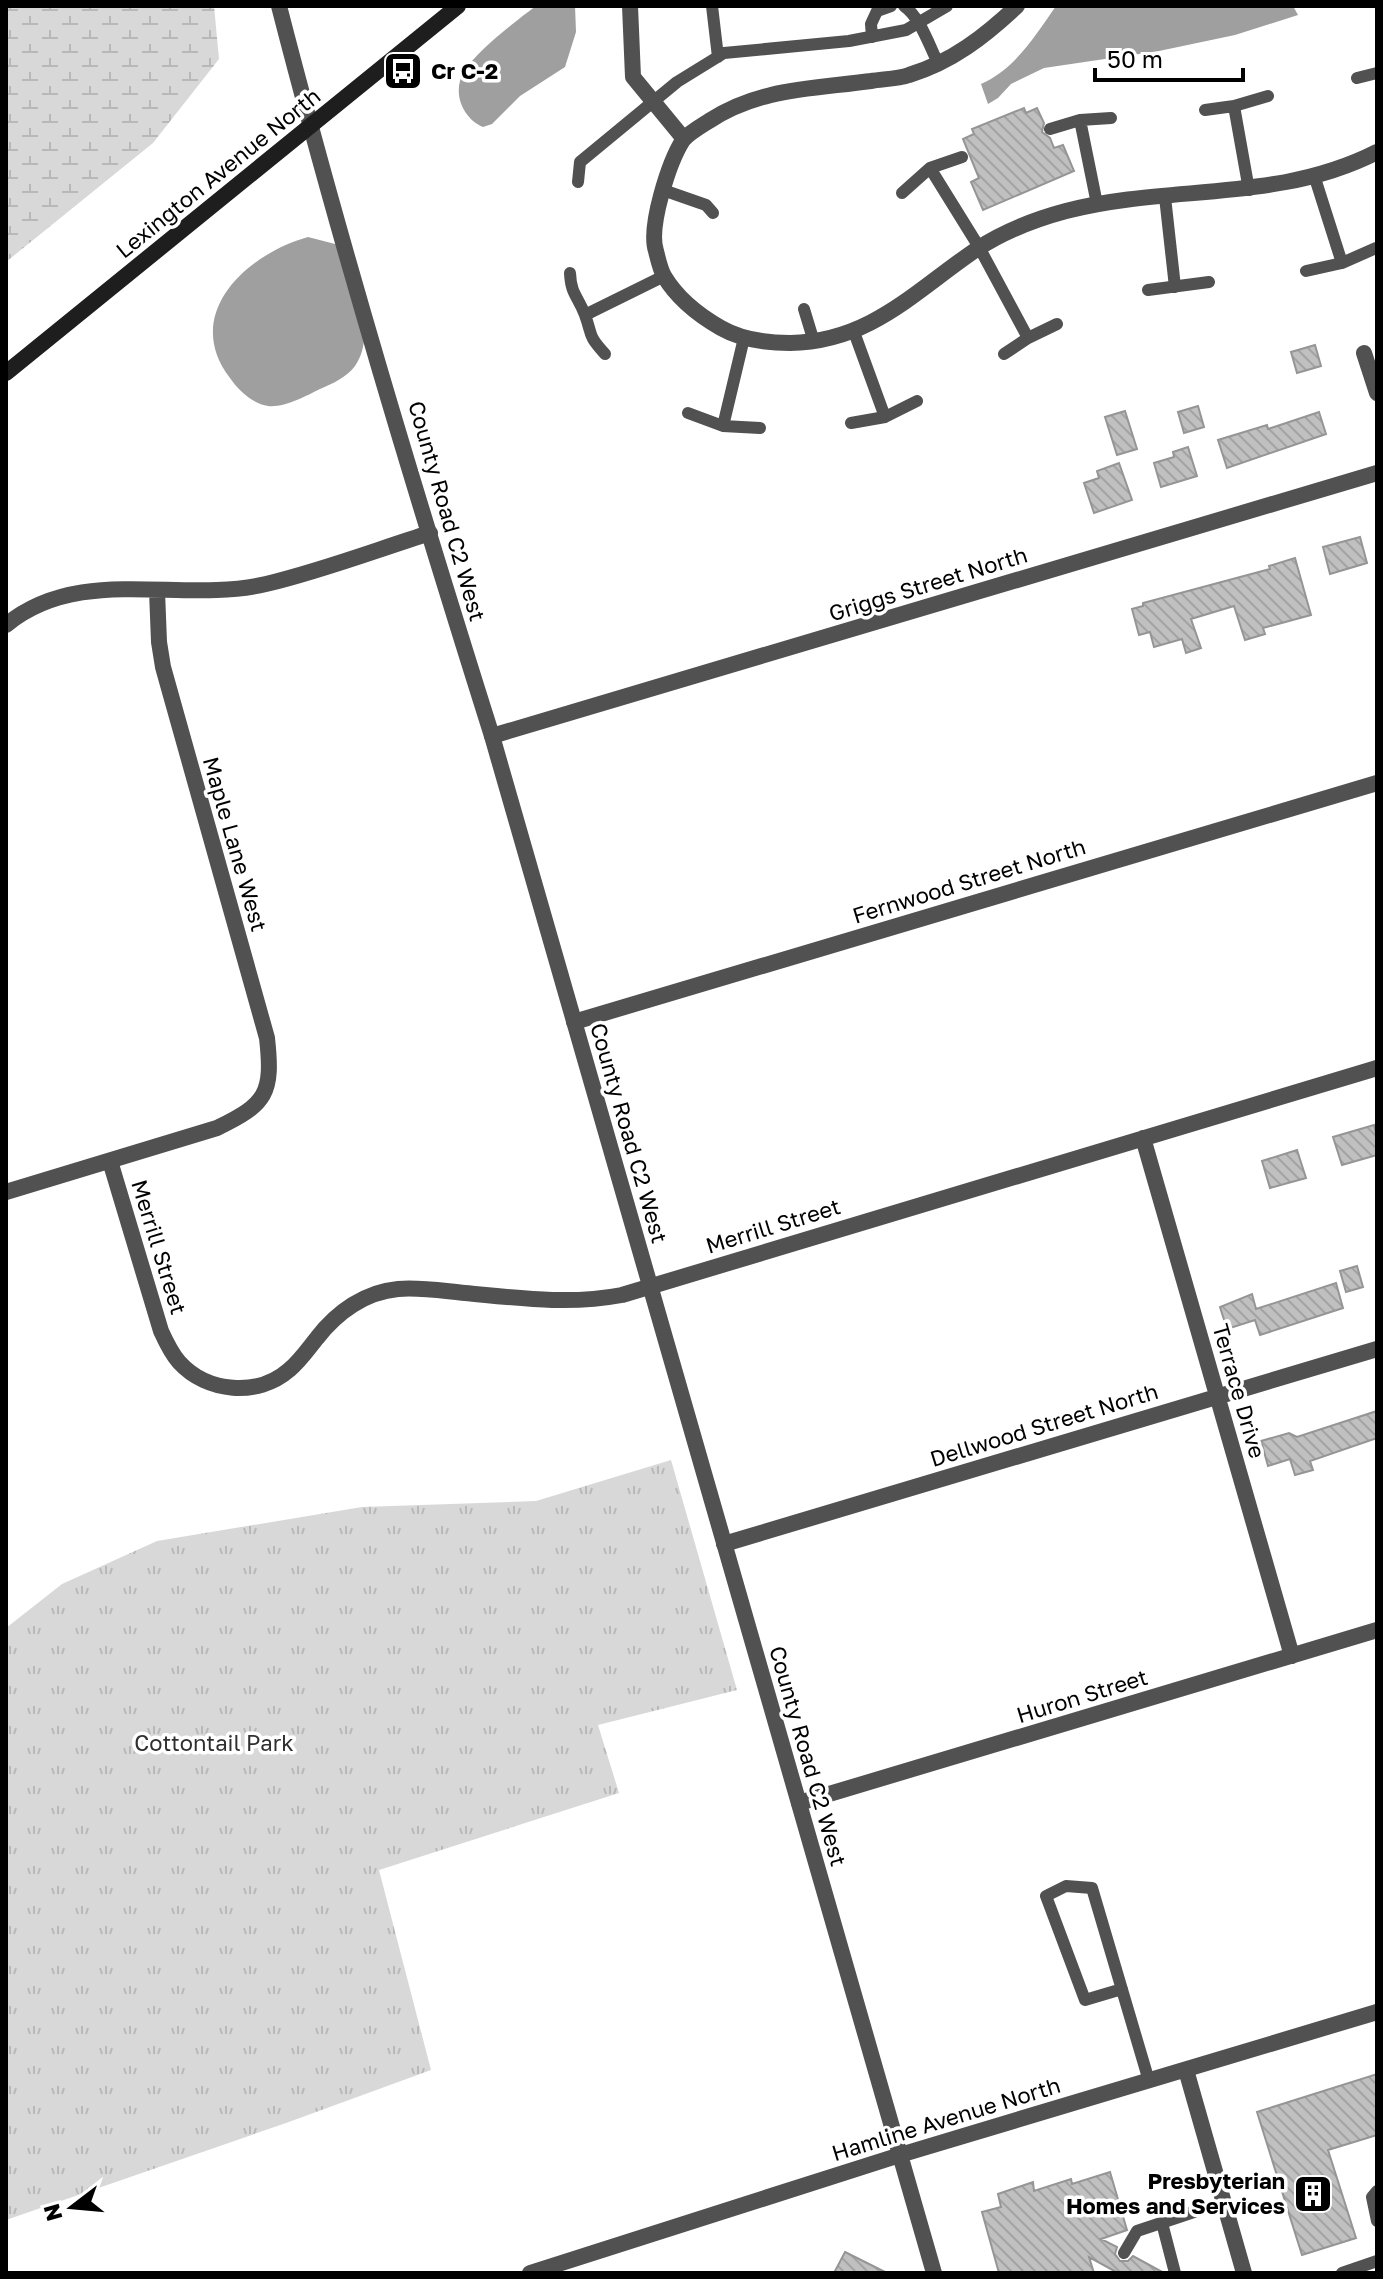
<svg xmlns="http://www.w3.org/2000/svg" width="1383" height="2279" font-family="'Golos Text',sans-serif">
  <style>
    .wetland { fill: url(#wetland-marsh) }
    .park { fill: url(#park-tufts) }
    .water { fill: #9f9f9f }
    .building { fill: url(#building-back-hatch); stroke: #959595; stroke-width: 2 }
    .lines { fill: none; stroke-linecap: round; stroke-linejoin: round }
    .service { stroke: #515151; stroke-width: 12 }
    .minor { stroke: #515151; stroke-width: 16 }
    .tertiary { stroke: #515151; stroke-width: 16 }
    .secondary { stroke: #1e1e1e; stroke-width: 16 }
    .labels { text-anchor: middle; stroke-width: 7; stroke-linejoin: round; paint-order: stroke }
    .poi-label { font-size: 22px; font-weight: bold; fill: #000; stroke: #fff; text-anchor: start }
    .street-label { font-size: 22px; fill: #000; stroke: #fff }
    .park-label { font-size: 22px; fill: #2f2f2f; stroke: #fff }
  </style>
  <defs>
    <pattern id="wetland-marsh" width="20" height="14" patternUnits="userSpaceOnUse" patternTransform="scale(2)"><rect width="20" height="14" fill="#d8d8d8"/><path d="M1 5h8M5 5V1M11 12h8M15 12V8" fill="none" stroke="#b8b8b8"/></pattern>
    <pattern id="park-tufts" width="24" height="20" patternUnits="userSpaceOnUse" patternTransform="scale(2)"><rect width="24" height="20" fill="#d8d8d8"/><path d="M3 7l-1-3M5 7V3M7 7l1-3M15 17l-1-3M17 17v-4M19 17l1-3" fill="none" stroke="#b8b8b8"/></pattern>
    <pattern id="building-back-hatch" width="6" height="6" patternUnits="userSpaceOnUse" patternTransform="scale(2)"><rect width="6" height="6" fill="#c0c0c0"/><path d="M-1 5l2 2M0 0l6 6M5-1l2 2" fill="none" stroke="#a3a3a3"/></pattern>
  </defs>
  <rect width="100%" height="100%" fill="#fff"/>
  <path class="wetland" d="M6,6H214L219,59L153,143L6,262Z"/>
  <path class="park" d="M671,1460L737,1690L598,1725L619,1793L379,1870L431,2070L286,2123L6,2220V1628L62,1584L157,1541L362,1507L536,1501Z"/>
  <path class="water" d="M536,6H575L576,32L565,67L520,96L492,124L483,127C462,118 451,91 465,70C478,50 517,20 536,6Z
    M1056,6H1293L1298,15L1235,35L1159,51L1044,68L1011,84L998,98L988,104L981,84C1015,69 1035,36 1056,6Z
    M308,237L339,245C350,279 379,332 355,366C347,377 332,384 320,389C306,396 284,408 268,406C253,404 238,390 230,378C181,314 247,254 308,237Z"/>
  <path class="building" d="M1024,108L1026,113L1037,108L1044,123L1042,132L1050,138L1054,148L1063,145L1074,171L983,210L971,182L979,178L963,139L974,134L972,129Z
    M1315,345L1321,366L1297,373L1291,352Z
    M1198,406L1204,427L1184,433L1178,412Z
    M1125,411L1137,449L1117,455L1105,417Z
    M1319,412L1326,434L1227,468L1218,440L1267,425L1268,429Z
    M1188,447L1197,476L1161,487L1154,463L1174,457L1173,452Z
    M1119,463L1132,500L1094,513L1084,483L1099,478L1097,471Z
    M1360,537L1367,563L1330,574L1323,547Z
    M1295,558L1311,615L1263,628L1265,634L1245,640L1234,606L1191,619L1201,648L1186,653L1182,639L1154,647L1150,632L1139,635L1132,609L1143,606V603L1270,569L1269,566Z
    M1374,1125L1377,1137V1155L1342,1165L1333,1137Z
    M1297,1150L1306,1178L1270,1188L1262,1161Z
    M1357,1266L1363,1287L1346,1292L1340,1271Z
    M1336,1283L1343,1308L1260,1335L1255,1320L1227,1329L1220,1307L1252,1294L1256,1309Z
    M1377,1411V1438L1310,1461L1313,1470L1295,1475L1290,1459L1268,1466L1261,1441L1289,1433L1297,1437Z
    M1377,2074V2135L1328,2150L1356,2238L1302,2255L1257,2112Z
    M1110,2172L1127,2230L1101,2239L1117,2247L1115,2254L1120,2261H1128L1133,2256L1164,2273H1118L1089,2257L1094,2273H999L982,2212L1001,2207L998,2194L1033,2182L1034,2191L1071,2179L1072,2184Z
    M845,2252L887,2273H834Z"/>
  <g class="lines">
    <path class="service" d="M712,6L718,57
      M904,6C920,17 929,45 938,63
      M872,37L871,24L877,11L891,6
      M1357,78L1377,73
      M1234,106L1249,190
      M1205,110L1234,106L1268,96
      M1080,120L1097,204
      M1050,129L1080,120L1111,118
      M930,168L979,247L1028,338
      M1314,175L1342,263
      M578,182L580,162L677,82L724,53L849,41L906,30L947,6
      M663,190L706,205L713,213
      M902,193L930,168L962,157
      M1165,197L1175,287
      M1306,271L1342,263L1376,248
      M570,273C571,295 578,296 585,315C593,337 587,334 605,354
      M1148,290L1209,282
      M804,309L814,342
      M585,315L664,276
      M854,332L885,417
      M1004,354L1028,338L1057,324
      M688,413L723,426L760,428
      M851,423L885,417L917,401
      M723,426L744,338
      M1122,1989L1085,2000L1046,1896L1066,1886L1092,1888L1149,2081
      M1377,2191L1372,2197L1377,2221
      M1162,2223L1175,2273
      M1124,2253L1137,2231L1224,2202
      M1342,2273L1377,2261"/>
    <path class="minor" d="M630,6L633,77L684,139
      M1017,6C985,36 952,62 909,75C897,79 883,79 871,81C813,89 759,88 709,121C701,126 689,133 683,140C669,162 648,227 656,251C658,259 660,269 664,276C677,298 700,316 721,328C742,340 766,343 790,343C870,342 915,291 977,249C1003,232 1036,219 1066,211C1170,184 1277,203 1377,152
      M1364,353L1377,393
      M6,625C80,564 180,604 266,584C321,571 376,550 430,533
      M492,736L1377,473
      M574,1022L1377,783
      M1143,1138L1292,1656
      M110,1161L161,1331C166,1342 171,1353 179,1362C207,1393 258,1397 289,1370C300,1361 308,1349 317,1338C337,1312 365,1292 398,1289C420,1287 443,1291 465,1293C518,1298 569,1305 622,1295L1377,1068
      M6,1192L217,1128C267,1104 273,1093 267,1038L163,667L159,642L157,591
      M724,1544L1377,1349
      M799,1803L1377,1630
      M1186,2070L1244,2273"/>
    <path class="tertiary" d="M279,6C342,251 416,495 492,736L934,2273
      M530,2273L900,2155L1377,2012"/>
    <path class="secondary" d="M6,373L458,6"/>
  </g>
  <defs>
    <symbol id="bus-square" viewBox="-11 -11 22 22"><rect x="-9" y="-9" width="18" height="18" rx="4" fill="#000" stroke="#fff"/><path d="M-5-6H5V4H4V6H2V4H-2V6H-4V4H-5ZM-3.5-4V0h7V-4ZM-3.5 1.2v1.5H-2V1.2ZM2 1.2v1.5H3.5V1.2Z" fill="#fff"/></symbol>
    <symbol id="building-square" viewBox="-11 -11 22 22"><rect x="-9" y="-9" width="18" height="18" rx="4" fill="#000" stroke="#fff"/><path d="M-4-6H4V6H1V3H-1V6H-4ZM-2.5-4.3h1.7v1.8h-1.7ZM.8-4.3h1.7v1.8H.8ZM-2.5-1h1.7V.8h-1.7ZM.8-1h1.7V.8H.8Z" fill="#fff"/></symbol>
  </defs>
  <g fill-rule="evenodd">
    <use href="#bus-square" x="381" y="49" width="44" height="44"/>
    <use href="#building-square" x="1291" y="2172" width="44" height="44"/>
  </g>
  <g class="labels">
    <g class="poi-label">
      <text x="431" y="79">Cr C-2</text>
      <text x="1285" y="2189" text-anchor="end">Presbyterian<tspan x="1285" dy="25">Homes and Services</tspan></text>
    </g>
    <g class="street-label">
      <text transform="translate(218 173) rotate(-39)" y="8">Lexington Avenue North</text>
      <text transform="translate(447 511) rotate(74)" y="8">County Road C2 West</text>
      <text transform="translate(928 584) rotate(-17)" y="8">Griggs Street North</text>
      <text transform="translate(235 844) rotate(74)" y="8">Maple Lane West</text>
      <text transform="translate(969 881) rotate(-17)" y="8">Fernwood Street North</text>
      <text transform="translate(629 1133) rotate(74)" y="8">County Road C2 West</text>
      <text transform="translate(773 1226) rotate(-17)" y="8">Merrill Street</text>
      <text transform="translate(159 1247) rotate(73)" y="8">Merrill Street</text>
      <text transform="translate(1239 1391) rotate(74)" y="8">Terrace Drive</text>
      <text transform="translate(1044 1425) rotate(-17)" y="8">Dellwood Street North</text>
      <text transform="translate(1082 1696) rotate(-17)" y="8">Huron Street</text>
      <text transform="translate(808 1756) rotate(74)" y="8">County Road C2 West</text>
      <text transform="translate(946 2119) rotate(-17)" y="8">Hamline Avenue North</text>
    </g>
    <g class="park-label">
      <text x="214" y="1751">Cottontail Park</text>
    </g>
  </g>
  <rect width="1383" height="2279" fill="none" stroke="#000000" stroke-width="16"/>
  <g transform="translate(72 2207) rotate(254)" stroke="#ffffff" stroke-width="6" paint-order="stroke">
  <path d="M0-6L14 30L0 20L-14 30Z" fill="#000000"/>
  <text y="-12" font-size="22" font-weight="bold" text-anchor="middle" fill="#000000">N</text>
  </g>
  <path d="M1095 68v12h148v-12" fill="none" stroke="#000000" stroke-width="4"/>
  <text x="1107" y="68" font-size="24" fill="#000000" stroke="#ffffff" stroke-width="6" paint-order="stroke">50 m</text>
</svg>
